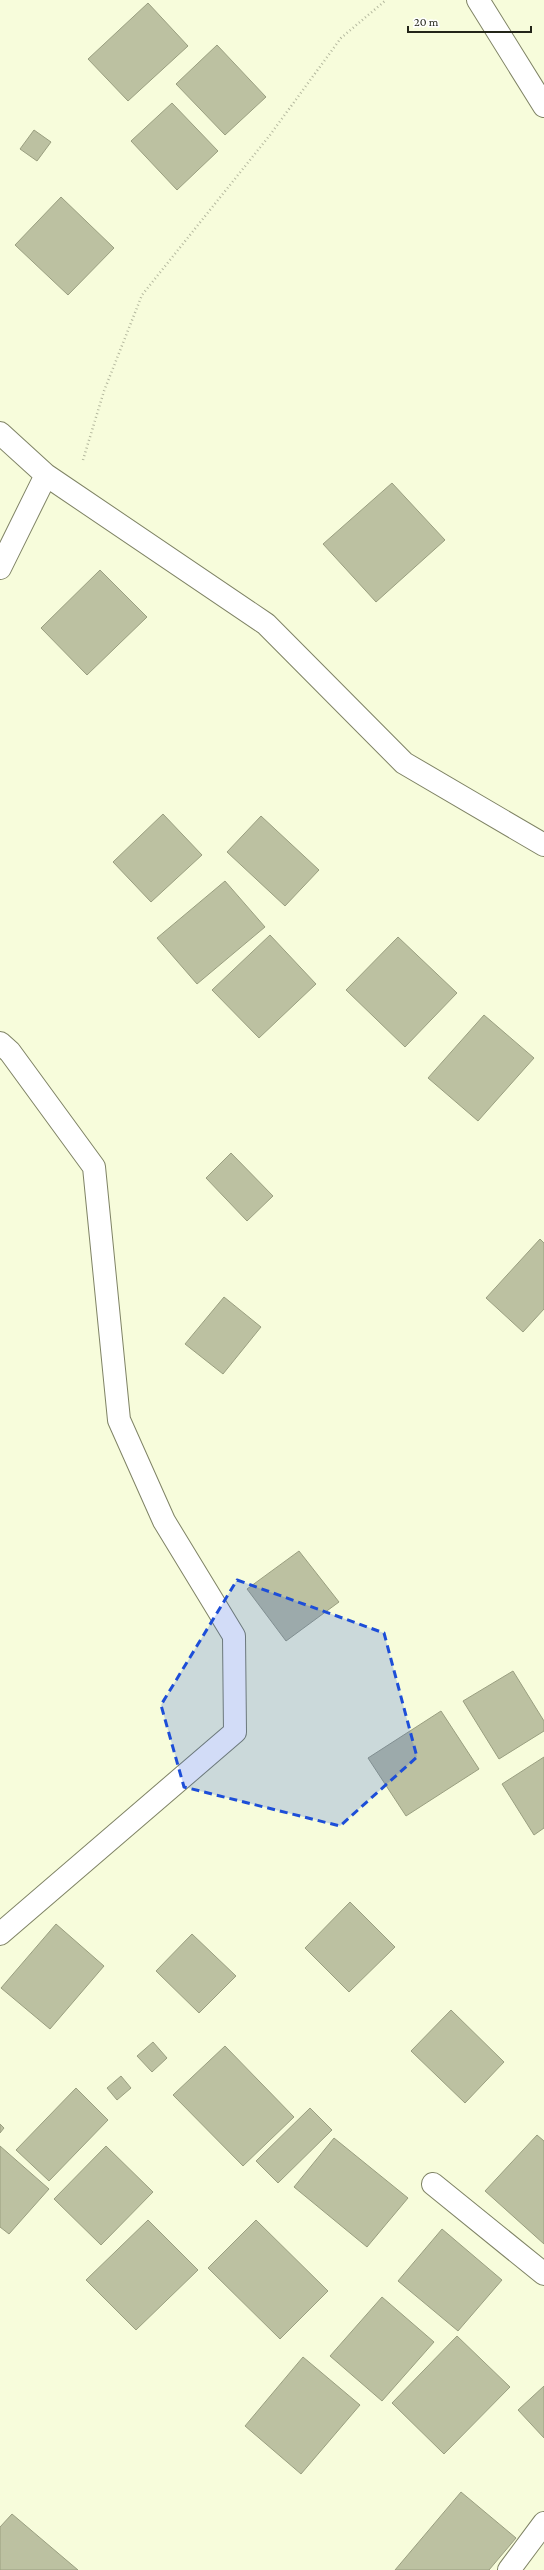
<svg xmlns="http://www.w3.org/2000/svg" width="544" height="2570" font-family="'Crimson Pro',serif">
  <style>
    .building { fill: #bcc1a1; stroke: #9a9f80 }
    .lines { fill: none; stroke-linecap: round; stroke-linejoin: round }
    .street-casing { stroke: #7f8365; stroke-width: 24 }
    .path { stroke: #b4b89e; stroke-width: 2.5; stroke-dasharray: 1 3; stroke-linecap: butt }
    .street { stroke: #fff; stroke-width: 22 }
    .marked { fill: #1d4ed8; fill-opacity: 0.2; stroke: #1d4ed8; stroke-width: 3; stroke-dasharray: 8 5; stroke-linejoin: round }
  </style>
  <rect width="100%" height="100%" fill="#f7fcdb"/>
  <path class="building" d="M148,3L188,46L128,101L88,59Z
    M217,45L266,97L225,135L176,84Z
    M172,103L218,151L177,190L131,141Z
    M34,130L51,142L37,161L20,149Z
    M61,197L114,248L68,295L15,245Z
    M392,483L445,540L376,602L323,544Z
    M100,570L147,617L87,675L41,628Z
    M163,814L202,855L151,902L113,862Z
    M261,816L319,870L285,906L227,852Z
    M225,881L265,927L197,984L157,938Z
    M270,935L316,984L259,1038L212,990Z
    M398,937L457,993L405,1047L346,990Z
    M484,1015L534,1058L478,1121L428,1078Z
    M231,1153L273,1196L247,1221L206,1178Z
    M540,1239L544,1243V1309L523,1332L486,1298Z
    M224,1297L261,1327L223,1374L185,1344Z
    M299,1551L339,1602L286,1641L247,1589Z
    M513,1671L544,1721V1731L499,1759L463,1701Z
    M441,1711L479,1769L406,1816L368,1758Z
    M544,1757V1828L534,1835L502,1784Z
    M350,1902L395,1947L349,1992L305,1948Z
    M56,1924L104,1966L50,2029L1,1988Z
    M192,1934L236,1976L199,2013L156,1971Z
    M451,2010L504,2062L465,2103L411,2051Z
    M153,2042L167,2058L152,2072L137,2056Z
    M225,2046L294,2117L243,2166L173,2095Z
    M121,2076L131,2088L117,2100L107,2088Z
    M76,2088L108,2120L49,2181L16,2150Z
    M310,2108L332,2130L278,2183L256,2161Z
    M0,2124L4,2128L0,2133Z
    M537,2135L544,2141V2244L485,2191Z
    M334,2138L408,2198L367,2247L294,2187Z
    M0,2146L49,2189L9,2234L0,2227Z
    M106,2146L153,2192L101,2245L54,2199Z
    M148,2220L198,2270L136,2330L86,2280Z
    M256,2220L328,2291L280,2339L208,2268Z
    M442,2229L502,2280L458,2331L398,2281Z
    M382,2297L434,2342L382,2401L330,2356Z
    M457,2336L510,2387L444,2454L392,2403Z
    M303,2357L360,2405L301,2474L245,2426Z
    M544,2386V2438L518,2410Z
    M461,2492L516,2538L489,2570H395Z
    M12,2514L78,2570H0V2527Z"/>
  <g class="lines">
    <defs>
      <path id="street" d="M478,0L544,106
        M0,433L46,475L266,624L404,763L544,845
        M0,568L46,475
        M0,1043L10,1052L94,1167L119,1420L164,1521L234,1636L235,1732L0,1934
        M433,2184L544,2274
        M509,2570L544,2523"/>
    </defs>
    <use href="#street" class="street-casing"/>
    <path class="path" d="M83,460L104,391L142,295L270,135L341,38L386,0"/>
    <use href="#street" class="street"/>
  </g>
  <path class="marked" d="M237,1580L384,1633L417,1757L340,1826L184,1787L161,1705Z"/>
  <path d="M408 26v6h123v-6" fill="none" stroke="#232519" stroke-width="2"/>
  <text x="414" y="26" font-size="12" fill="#232519" stroke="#ffffff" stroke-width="3" paint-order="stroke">20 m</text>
</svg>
